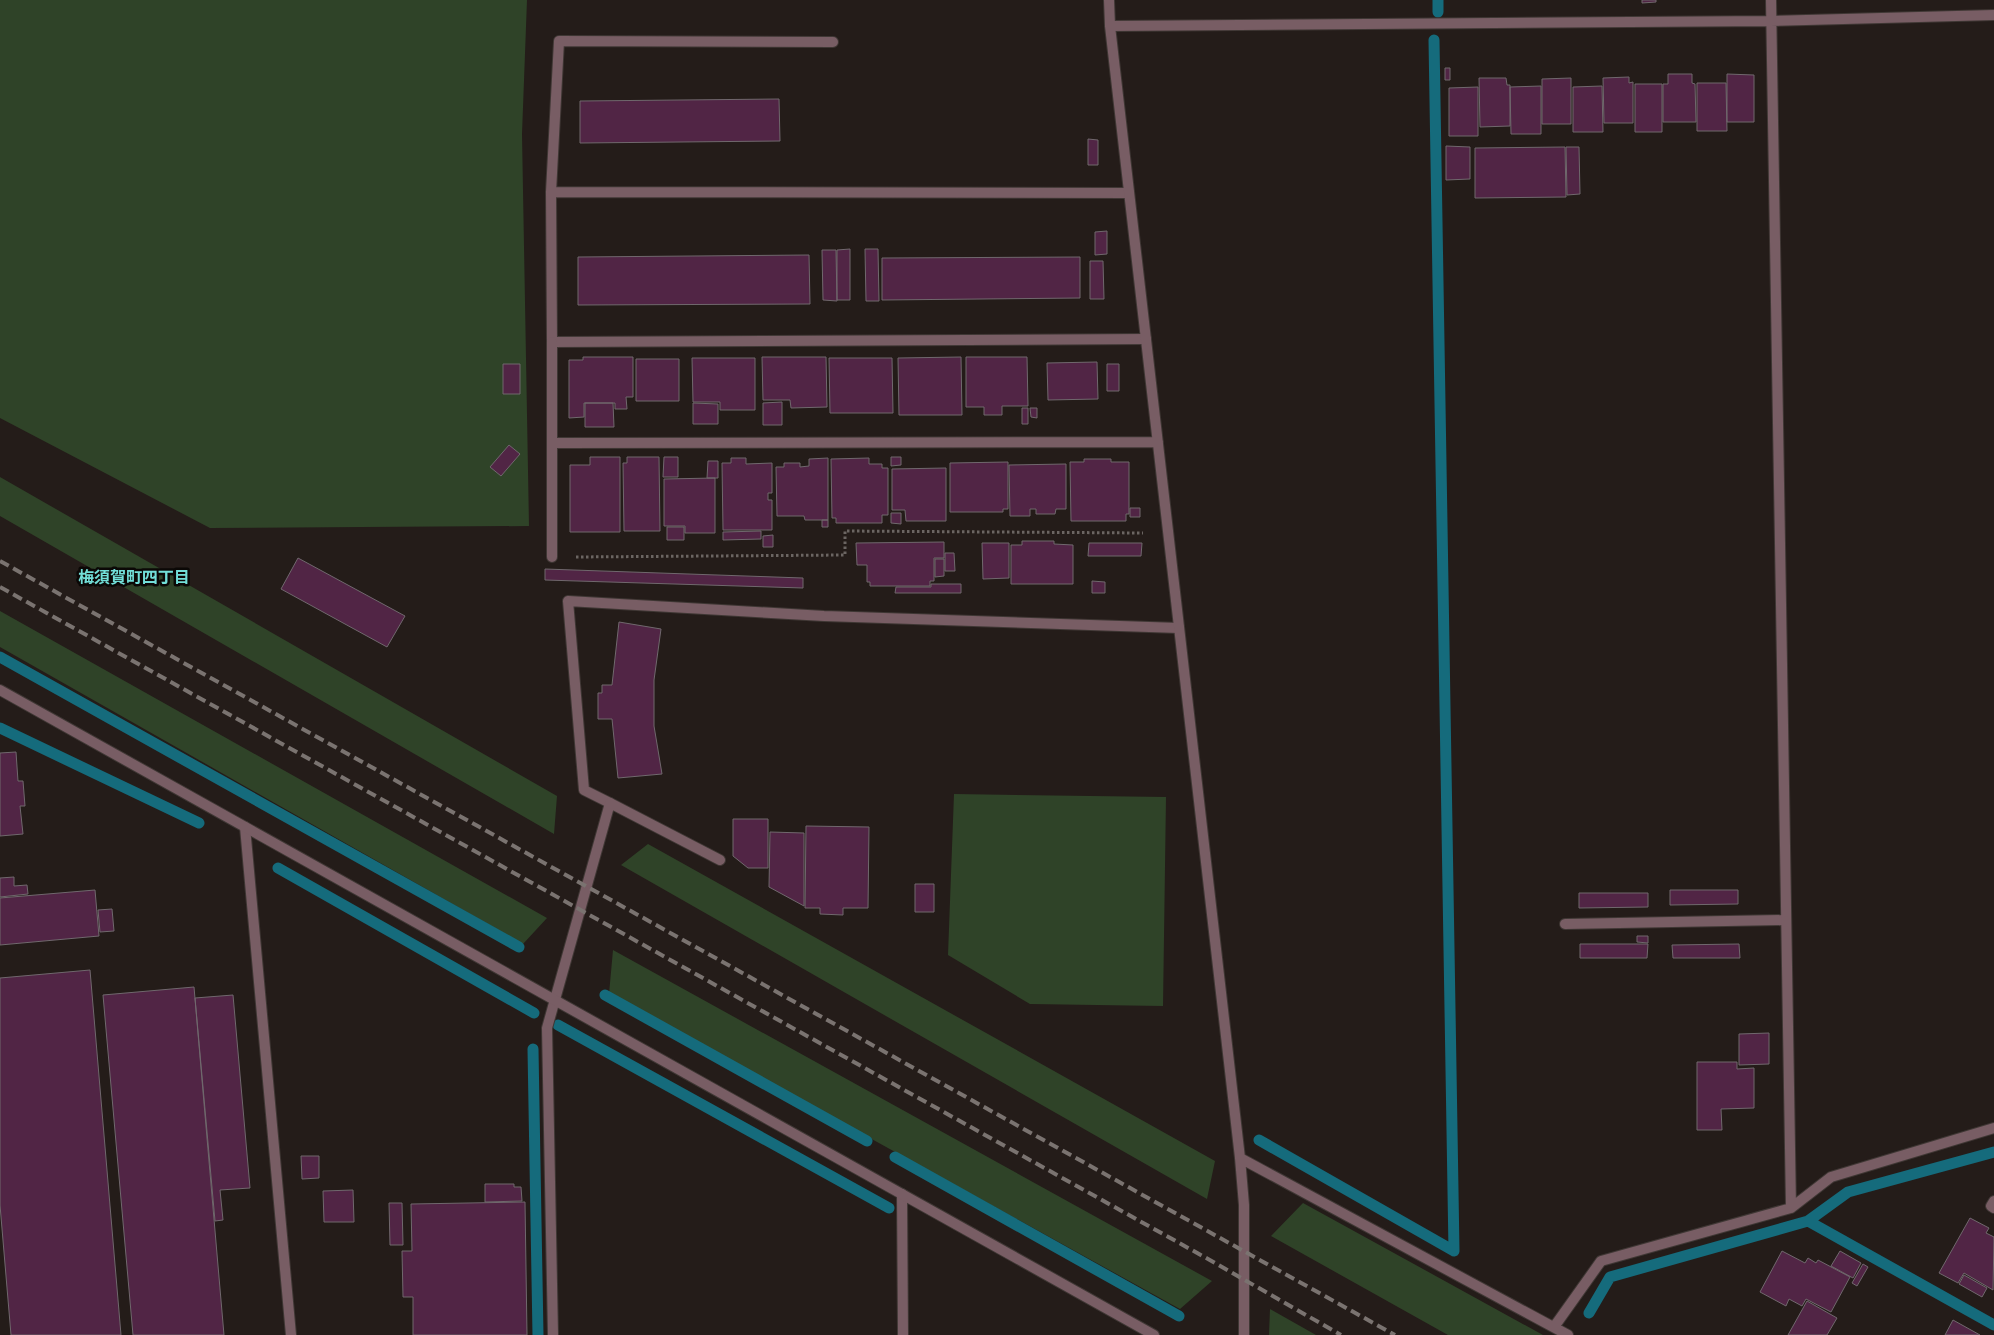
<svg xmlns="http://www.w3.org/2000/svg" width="1994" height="1335" font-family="'Sofia Sans Condensed','Noto Sans JP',sans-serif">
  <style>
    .green { fill: #2f4328 }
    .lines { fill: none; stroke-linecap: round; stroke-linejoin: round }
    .stream { stroke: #156b7c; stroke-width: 11 }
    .building { fill: #512545; stroke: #70686d }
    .service-casing { stroke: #3f3734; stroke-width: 12 }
    .minor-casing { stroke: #3f3734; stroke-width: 12 }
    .tertiary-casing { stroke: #3f3734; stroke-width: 12 }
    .path { stroke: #6b6562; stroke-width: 3; stroke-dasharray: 2.5 2.5; stroke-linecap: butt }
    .service { stroke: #785d64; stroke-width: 10 }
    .minor { stroke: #785d64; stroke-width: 10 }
    .tertiary { stroke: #785d64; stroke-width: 10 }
    .rail { stroke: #7a7370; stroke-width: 4; stroke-dasharray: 10 5; stroke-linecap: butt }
    .labels { text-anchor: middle; stroke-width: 5; stroke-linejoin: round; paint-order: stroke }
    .neighbourhood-label { font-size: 16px; font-weight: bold; fill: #72ded8; stroke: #0b0806 }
  </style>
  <rect width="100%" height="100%" fill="#241c19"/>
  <path class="green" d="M0,0H527L522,134L529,526L210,528L0,418Z
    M0,477L557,796L554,834L0,516Z
    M0,611L547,918L523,944L0,647Z
    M954,794L1166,797L1163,1006L1030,1004L948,955Z
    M648,844L1215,1161L1207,1199L621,865Z
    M613,950L1212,1281L1180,1309L609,994Z
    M1303,1203L1543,1335H1448L1271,1236Z
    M1270,1309L1316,1335H1269Z"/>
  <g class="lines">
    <path class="stream" d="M1438,0V12
      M1434,40L1454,1251
      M0,657L519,947
      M0,728L199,823
      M278,868L534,1013
      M605,995L867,1141
      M558,1025L889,1208
      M533,1049L538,1335
      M1259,1140L1454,1251
      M895,1157L1179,1316
      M1808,1221L1994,1325
      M1589,1313L1610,1277L1808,1221L1848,1192L1994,1152"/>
  </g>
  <path class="building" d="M1642,0H1656V2L1642,3Z
    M1445,68H1450V80H1445Z
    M1668,74H1692V83L1695,84L1696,122H1663V84H1668Z
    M1727,74L1754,75V122H1727Z
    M1629,77V83L1633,82V123H1604L1603,78Z
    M1479,78H1506L1507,85H1510V126L1480,127Z
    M1571,78V124H1542V79Z
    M1697,83H1726L1727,131H1697Z
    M1635,84H1662V132H1635Z
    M1541,86V134H1511L1510,87Z
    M1602,86L1603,132H1573V87Z
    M1478,87V136H1449V88Z
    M779,99L780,141L580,143V101Z
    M1088,139L1098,140V165H1088Z
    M1446,146L1470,147V179L1446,180Z
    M1565,147L1566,197L1475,198V148Z
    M1566,147H1579L1580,194L1567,195Z
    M1107,231V254L1095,255V232Z
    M850,249V300H837V250Z
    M865,249H878L879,301H866Z
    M822,250H836L837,301L823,300Z
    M809,255L810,304L578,305V257Z
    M1080,257V298L882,300V258Z
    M1090,261H1103L1104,299H1090Z
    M583,357H633V397H626L627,409H615V403H584V417L569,418V360H583Z
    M762,357H826L827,407L791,408L790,400H763Z
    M961,357L962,415H899L898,358Z
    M966,357H1027L1028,406H1002V415H984V407H966Z
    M692,358H755V410H720V402H693Z
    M829,358H892L893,413H830Z
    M636,359H679V401H636Z
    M1097,362L1098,399L1048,400L1047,363Z
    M503,364H520V394H503Z
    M1107,364H1119V391H1107Z
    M782,402V425H763V403Z
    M585,403H613L614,427H585Z
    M693,403L718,404V424H693Z
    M1022,408H1028V424H1022Z
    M1030,408H1037V418L1031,417Z
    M509,445L520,454L501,476L490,467Z
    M590,457H620V532H570V465H590Z
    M627,457H659L660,531H624L623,463H627Z
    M664,457H678V477H663Z
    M891,457H901V465L891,466Z
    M731,458H746V464L772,463V493H768V500H772V530H723L722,463H731Z
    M828,458V520H805L804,516H777L776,467H784V463H800V467L809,466V459Z
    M869,458V464H882V468H888V515H882V523H836V518H832L831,459Z
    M1084,459H1111V462H1129V514H1126V521H1071L1070,462H1084Z
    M708,461H718V478H707Z
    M1008,462V509H1003V512H950V463Z
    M1066,464V509H1056L1055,514H1036V509H1030V516H1010L1009,465Z
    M946,468V521H906L905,510H892V469Z
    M715,478V533H685V526H664V479Z
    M1130,508H1140V517H1130Z
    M891,513H901V524L891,523Z
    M822,520H828V527H822Z
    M667,527H684V540H667Z
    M761,531V539L723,540V532Z
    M773,535V547H763V536Z
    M1022,541H1054V544L1073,545V584H1011V545H1022Z
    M944,542V558H934V581H930V586H870V582H867V565H857L856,543Z
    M982,543H1009V578L983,579Z
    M1089,543H1142L1141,556H1088Z
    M945,553H954L955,571H945Z
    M298,558L405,616L387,647L281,589Z
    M935,559H944V576L935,577Z
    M545,569L803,578V588L545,580Z
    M1092,581L1105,582V593H1092Z
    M931,584H961V593H895L896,587H931Z
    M619,622L661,629L654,680V726L662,774L618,778L612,719H598V693H602V685H612Z
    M16,752L18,781H23L25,806H20L23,834L0,836V753Z
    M733,819H768V868H748L733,856Z
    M806,826L869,827L868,908H843V915L820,914V908H805Z
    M770,832L804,833V906L769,887Z
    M14,877V886L27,885L28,894L0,897V878Z
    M915,884H934V912H915Z
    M95,890L99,936L0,945V898Z
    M1670,890H1738V904L1670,905Z
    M1579,893H1648V907L1579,908Z
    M112,909L114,931L100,932L98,910Z
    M1637,936H1648V943L1637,942Z
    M1580,944H1648L1647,958H1580Z
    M1739,944L1740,958H1673L1672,945Z
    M90,970L121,1335H11L0,1205V978Z
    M194,987L224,1335H133L103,995Z
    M233,995L250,1188L220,1190L223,1220L215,1221L195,998Z
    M1769,1033V1064L1739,1065V1034Z
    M1697,1062H1737V1069L1754,1068V1108L1721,1109L1722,1130H1697Z
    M301,1156H319V1178L302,1179Z
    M485,1184H514V1187H521L522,1201L485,1202Z
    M353,1190L354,1222H324L323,1191Z
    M525,1202L527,1335H413V1297H403L402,1251H412L411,1204Z
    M389,1203H402L403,1245H390Z
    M1970,1218L1989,1228L1986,1233L1994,1237L1993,1290L1964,1273L1958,1283L1939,1273Z
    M1782,1251L1805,1263L1808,1258L1816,1263L1818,1260L1850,1277L1831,1312L1806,1299L1802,1306L1789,1299L1786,1306L1760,1292Z
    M1840,1251L1861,1263L1853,1278L1831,1266Z
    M1863,1264L1868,1267L1857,1286L1852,1283Z
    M1964,1275L1987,1288L1982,1297L1959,1284Z
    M1807,1301L1837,1318L1827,1335H1788Z
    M1953,1320L1980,1335H1945Z"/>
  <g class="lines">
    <defs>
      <path id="service" d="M833,42L559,41L551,192L552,342L1146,339
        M551,192L1129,193
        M610,803L584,790L568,601L824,616L1179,628
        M245,827L291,1335
        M1565,924L1786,920"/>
      <path id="minor" d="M1109,0L1110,26L1240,1158L1244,1205V1335
        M1771,0L1791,1208
        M1110,26L1771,21L1994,15
        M552,342V557
        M552,443L1158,442
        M1240,1158L1568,1335
        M902,1194L903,1335
        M1994,1201L1991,1206L1994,1208
        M1554,1327L1601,1261L1791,1208L1831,1177L1994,1128
        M553,1335L547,1028L610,803L720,860"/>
      <path id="tertiary" d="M0,690L1154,1335"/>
    </defs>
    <use href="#service" class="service-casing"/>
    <use href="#minor" class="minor-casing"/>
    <use href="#tertiary" class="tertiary-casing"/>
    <path class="path" d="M576,557L845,555V531L1143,533"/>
    <use href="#service" class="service"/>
    <use href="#minor" class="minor"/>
    <use href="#tertiary" class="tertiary"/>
    <path class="rail" d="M0,561L1395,1335
      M0,587L1208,1259L1341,1335"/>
  </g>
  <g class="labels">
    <g class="neighbourhood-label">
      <text x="134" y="583">梅須賀町四丁目</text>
    </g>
  </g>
</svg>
